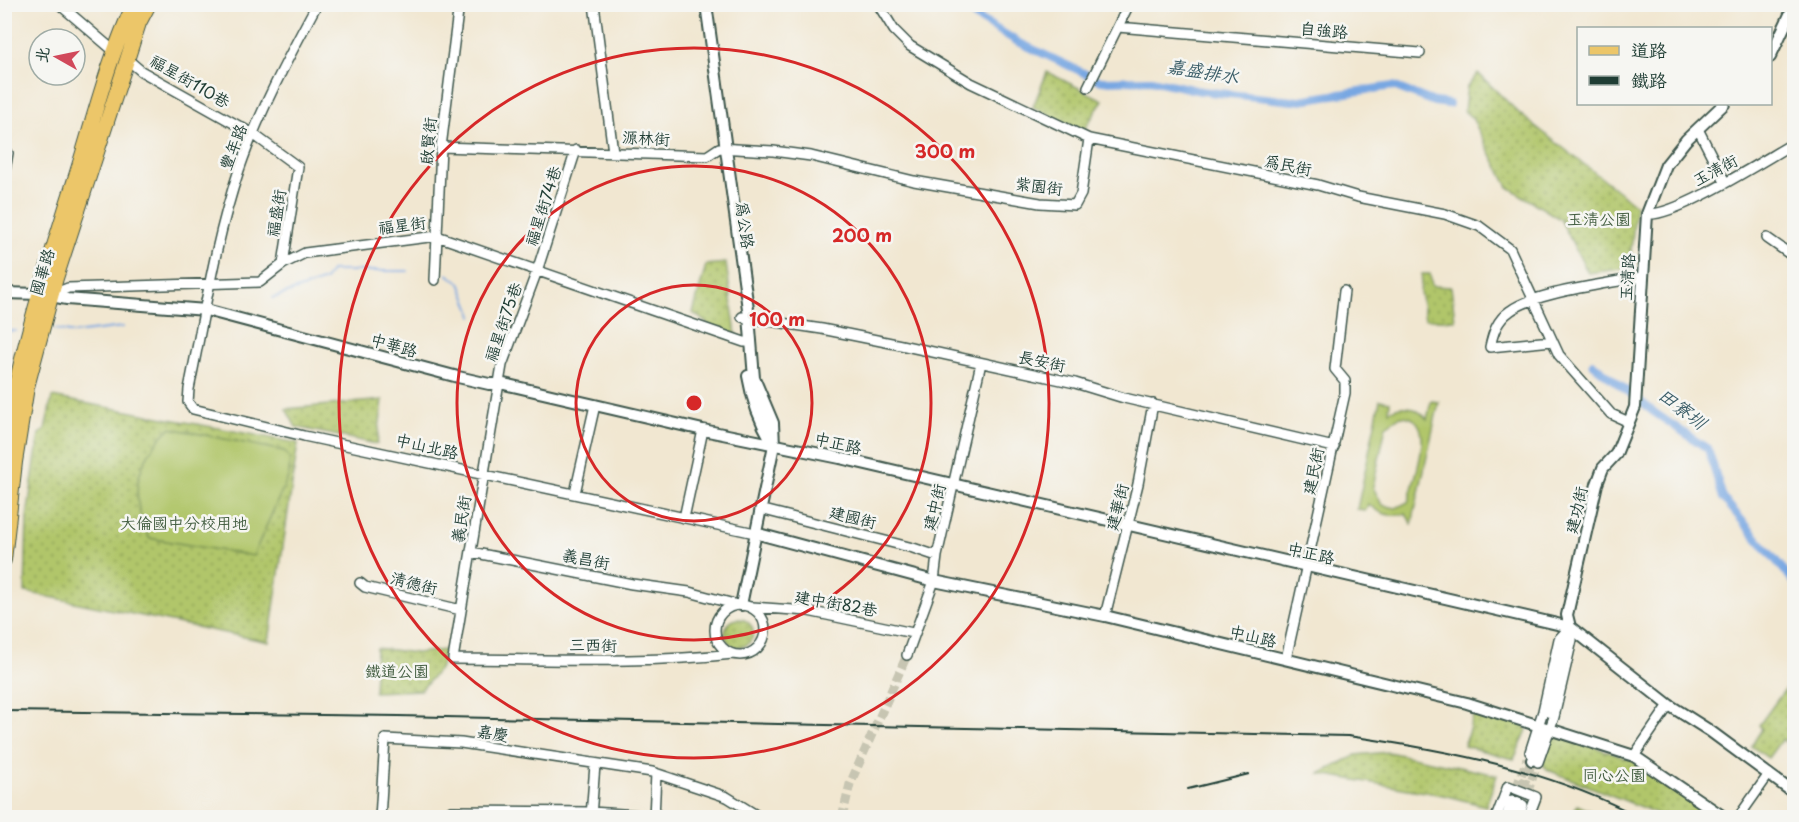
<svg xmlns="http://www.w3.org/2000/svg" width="1799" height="822" font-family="'Playpen Sans','LXGW WenKai TC',sans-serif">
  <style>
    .grass { fill: url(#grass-dots); stroke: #68824f; stroke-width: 1.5 }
    .pitch { fill: #b1c66a; stroke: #68824f; stroke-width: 1.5; fill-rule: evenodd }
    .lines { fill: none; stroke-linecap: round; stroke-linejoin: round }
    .stream { stroke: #78a7e2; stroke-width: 2 }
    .canal { stroke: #78a7e2; stroke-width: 8 }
    .minor-tunnel { stroke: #c7c5b2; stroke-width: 9; stroke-dasharray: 9 4.5; stroke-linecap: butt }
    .tertiary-tunnel { stroke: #c7c5b2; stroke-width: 10; stroke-dasharray: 10 5; stroke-linecap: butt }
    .minor-casing { stroke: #3e564c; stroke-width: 12 }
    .tertiary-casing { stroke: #3e564c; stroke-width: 14 }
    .primary-casing { stroke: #3e564c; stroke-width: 16 }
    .minor { stroke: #fff; stroke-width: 9 }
    .tertiary { stroke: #fff; stroke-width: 10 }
    .primary { stroke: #ecc669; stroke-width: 14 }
    .rail { stroke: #1f3d34; stroke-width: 2 }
    .ring { fill: none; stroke: #d62828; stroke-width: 3 }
    .labels { text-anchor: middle; stroke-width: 5; stroke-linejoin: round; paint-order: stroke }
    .street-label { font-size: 16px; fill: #1f3d34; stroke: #f6f6f2 }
    .park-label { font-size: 16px; fill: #445f42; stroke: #f6f6f2 }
    .water-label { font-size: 18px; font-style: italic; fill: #3a5d68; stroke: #f6f6f2 }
    .centre { fill: #d62828; stroke: #f6f6f2; stroke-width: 3 }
    .ring-label { font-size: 18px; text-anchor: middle; font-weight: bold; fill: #d62828; stroke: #f6f6f2; stroke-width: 5; stroke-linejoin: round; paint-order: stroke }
  </style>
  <defs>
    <pattern id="grass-dots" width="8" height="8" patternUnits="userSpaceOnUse" patternTransform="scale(1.5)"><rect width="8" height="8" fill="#b1c66a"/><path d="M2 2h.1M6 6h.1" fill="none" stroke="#8fa258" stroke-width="1.8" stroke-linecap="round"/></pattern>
  </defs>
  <rect width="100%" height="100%" fill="#f6f6f2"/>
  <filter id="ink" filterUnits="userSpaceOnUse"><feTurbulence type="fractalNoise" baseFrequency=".0167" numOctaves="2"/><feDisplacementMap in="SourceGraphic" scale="12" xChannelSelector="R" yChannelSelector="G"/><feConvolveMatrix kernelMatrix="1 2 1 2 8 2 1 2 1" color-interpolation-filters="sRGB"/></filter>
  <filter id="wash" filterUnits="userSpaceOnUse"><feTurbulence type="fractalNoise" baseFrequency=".008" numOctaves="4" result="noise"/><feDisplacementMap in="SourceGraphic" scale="24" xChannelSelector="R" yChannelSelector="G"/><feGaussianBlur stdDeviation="1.35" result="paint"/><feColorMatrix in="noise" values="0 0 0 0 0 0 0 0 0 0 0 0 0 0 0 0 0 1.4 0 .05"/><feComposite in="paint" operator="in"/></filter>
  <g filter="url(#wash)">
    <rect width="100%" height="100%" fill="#f1e7d1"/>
    <path class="grass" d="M1047,72L1103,100L1082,133L1033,107Z
      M1478,73L1520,114L1636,205L1629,268L1588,273L1560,219L1508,187L1472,118L1464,111L1467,87Z
      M726,263L736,335L712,327L693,313L706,265Z
      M1422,274H1430L1432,286L1451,287L1455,320L1425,319L1420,292Z
      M52,397L298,443L269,642L25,592L27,517L39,434L45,430Z
      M383,400L377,444L296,427L286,409Z
      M725 633a14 14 0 1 1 28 0a14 14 0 1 1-28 0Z
      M376,648L416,653L444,650L441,667L421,690L374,692Z
      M1791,681L1794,684V749L1782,739L1768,758L1751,746L1762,729L1759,725Z
      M1474,713L1524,725L1527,730L1514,759L1464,746Z
      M1554,733L1634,761L1715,817H1666L1548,770L1541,763Z
      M1388,752L1497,775L1486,806L1443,795L1320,774L1356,755Z
      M1577,805L1604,817H1572Z"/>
    <path class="pitch" d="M1380,400L1390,402L1389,411C1404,403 1416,406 1427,419L1431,401L1439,402L1412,524L1406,514C1390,517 1381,515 1368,504L1366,510L1357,509ZM1401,416C1439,416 1415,475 1410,496L1408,502L1396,508L1382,505L1373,487L1386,426Z
      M170,428L284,451L290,459L289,475L253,556L149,538C128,494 135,462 170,428Z"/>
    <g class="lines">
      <path class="stream" d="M447,274L460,283L473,316
        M273,298L325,280L331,271H408
        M55,329L74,333L123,327
        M4,331H16"/>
      <path class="canal" d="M970,4L975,16L1018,42L1101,81L1151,80L1201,91L1293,101L1393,86L1434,102L1449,104
        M1593,364L1655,413L1708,449L1723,498L1794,582"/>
    </g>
  </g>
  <g filter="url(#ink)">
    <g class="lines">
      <path class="minor-tunnel" d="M1512,800L1527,759
        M1523,805L1538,762
        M842,818L850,784L907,655"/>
      <path class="tertiary-tunnel" d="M1517,802L1532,760"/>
      <defs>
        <path id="minor" d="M59,4L114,51
          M317,4C288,58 259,112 239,170C215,241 204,316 189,389L188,402L193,409L304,436L755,533
          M594,4L613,152
          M878,4L894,30L910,46L971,83L1089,139L1318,185L1358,197L1445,214L1479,226L1510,249L1559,355L1611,414L1629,422
          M1118,27L1420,53
          M127,59L141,71L253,134L298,167L283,264
          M1088,87L1129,4
          M1698,129L1725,182
          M441,147L707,156L719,148L773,151L811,156L914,181L1040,203L1075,205L1081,194L1089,139
          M576,150L537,271L502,365L453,659C547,659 640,664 733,654
          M4,176L8,153
          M1647,214C1676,217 1765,159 1794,143
          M1767,238L1794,257
          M435,280L441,147L459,4
          M51,295L68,288L260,282L283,264L305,253L437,236L744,342H750
          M742,317L822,329L901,345L1075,383L1124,398L1334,447
          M1552,341L1490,347C1493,333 1497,320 1510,311C1535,292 1608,284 1641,277
          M575,493L595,405
          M760,509L913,548L937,556
          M684,518L703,430
          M471,552L632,584L689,592L738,605
          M360,583L365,587L461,610
          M715 630a25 25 0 1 1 50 0a25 25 0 1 1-50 0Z
          M752,607L808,611L913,633
          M1105,616L1138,484L1153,404
          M907,655L934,581L937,556L981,363
          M1286,659L1345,393V381L1335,369L1344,291
          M1530,752L1543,711L1559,639L1570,627
          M1634,756L1669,705
          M1538,762L1554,717L1572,640L1570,630
          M451,811L591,812L654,816
          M591,816L595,765
          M380,818L385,739L461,743L652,772L727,797L761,818
          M654,818L656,773
          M1496,818L1508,786L1536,797L1528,818
          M1506,818L1512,800
          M1518,818L1523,805
          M1738,818L1769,774"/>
        <path id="tertiary" d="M706,4L749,316L754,378L773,423L774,445L741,605
          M1770,57L1794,6
          M4,293L40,294L67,299L206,310L458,377L489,384H504L703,430L840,458L1570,627L1669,705L1710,731L1794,793
          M748,376C752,400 759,420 772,442
          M755,533L934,581L1105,616L1467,703L1634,756L1725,818
          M1570,627L1567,615L1597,484L1603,468L1616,454L1635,407L1647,214L1666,165L1686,140L1724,104
          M1549,712L1570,627
          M1532,760L1543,732
          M1511,818L1517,802"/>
        <path id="primary" d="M4,448C18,357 46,270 74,182C93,123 107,61 134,4
          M4,560L15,462L27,387L56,278L139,23L149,4"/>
      </defs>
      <use href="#minor" class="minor-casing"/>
      <use href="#tertiary" class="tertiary-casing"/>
      <use href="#primary" class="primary-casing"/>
      <use href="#minor" class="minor"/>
      <use href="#tertiary" class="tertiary"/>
      <use href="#primary" class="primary"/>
      <path class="rail" d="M4,711L398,716L1348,736C1448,750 1550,770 1641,818
        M1188,789L1249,774"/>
    </g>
  </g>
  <g class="ring">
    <circle cx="694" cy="403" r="118"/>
    <circle cx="694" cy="403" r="237"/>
    <circle cx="694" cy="403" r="355"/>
  </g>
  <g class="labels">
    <g class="street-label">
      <text transform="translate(1324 30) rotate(5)" y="6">自強路</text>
      <text transform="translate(190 81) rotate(30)" y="6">福星街110巷</text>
      <text transform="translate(646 138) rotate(3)" y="6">源林街</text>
      <text transform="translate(428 141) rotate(-85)" y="6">啟賢街</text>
      <text transform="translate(233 147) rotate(-69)" y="6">豐年路</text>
      <text transform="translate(1288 165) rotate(11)" y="6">為民街</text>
      <text transform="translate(1715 170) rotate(-28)" y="6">玉清街</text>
      <text transform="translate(1039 186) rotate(7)" y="6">紫園街</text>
      <text transform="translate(543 206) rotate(-72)" y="6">福星街74巷</text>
      <text transform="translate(276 213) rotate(-81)" y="6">福盛街</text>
      <text transform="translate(402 225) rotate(-7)" y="6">福星街</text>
      <text transform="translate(745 225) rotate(82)" y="6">為公路</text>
      <text transform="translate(42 272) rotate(-73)" y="6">國華路</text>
      <text transform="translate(1627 277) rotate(-86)" y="6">玉清路</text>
      <text transform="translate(503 322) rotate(-71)" y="6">福星街75巷</text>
      <text transform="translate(394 345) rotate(16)" y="6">中華路</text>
      <text transform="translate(1042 361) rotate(12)" y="6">長安街</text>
      <text transform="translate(838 443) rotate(13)" y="6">中正路</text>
      <text transform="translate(427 446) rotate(13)" y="6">中山北路</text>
      <text transform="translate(1313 471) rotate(-78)" y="6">建民街</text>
      <text transform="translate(934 507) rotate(-76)" y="6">建中街</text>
      <text transform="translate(1117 507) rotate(-76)" y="6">建華街</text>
      <text transform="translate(1576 510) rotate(-77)" y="6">建功街</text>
      <text transform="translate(853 517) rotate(14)" y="6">建國街</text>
      <text transform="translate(461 519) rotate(-81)" y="6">義民街</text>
      <text transform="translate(1311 553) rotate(13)" y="6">中正路</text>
      <text transform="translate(586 559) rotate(11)" y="6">義昌街</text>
      <text transform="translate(414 583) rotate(14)" y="6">清德街</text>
      <text transform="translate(836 603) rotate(10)" y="6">建中街82巷</text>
      <text transform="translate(1253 636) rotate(13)" y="6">中山路</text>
      <text transform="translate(593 645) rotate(1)" y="6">三西街</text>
      <text transform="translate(493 733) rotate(9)" y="6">嘉慶</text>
    </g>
    <g class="park-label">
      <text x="1599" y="225">玉清公園</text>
      <text x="184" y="529">大倫國中分校用地</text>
      <text x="397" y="677">鐵道公園</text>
      <text x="1614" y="781">同心公園</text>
    </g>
    <g class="water-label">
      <text transform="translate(1203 72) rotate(9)" y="6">嘉盛排水</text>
      <text transform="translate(1682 409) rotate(37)" y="6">田寮圳</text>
    </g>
  </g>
  <circle cx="694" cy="403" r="9" class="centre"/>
  <g class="ring-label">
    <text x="945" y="158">300 m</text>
    <text x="862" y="242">200 m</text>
    <text x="777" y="326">100 m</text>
  </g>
  <rect width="1799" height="822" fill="none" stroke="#f6f6f2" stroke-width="24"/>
  <rect x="1577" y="27" width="195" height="78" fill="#f6f6f2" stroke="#a0aca6" stroke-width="1.5"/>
  <rect x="1589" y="46" width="30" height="9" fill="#ecc669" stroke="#a0aca6" stroke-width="1.5"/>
  <text x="1631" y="57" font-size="18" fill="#1f3d34">道路</text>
  <rect x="1589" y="76" width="30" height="9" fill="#1f3d34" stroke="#a0aca6" stroke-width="1.5"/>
  <text x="1631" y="87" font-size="18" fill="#1f3d34">鐵路</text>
  <g transform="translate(57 57) rotate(279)"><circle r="28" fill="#f6f6f2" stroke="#a0aca6" stroke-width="1.5"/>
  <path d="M0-4.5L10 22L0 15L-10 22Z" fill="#d1495b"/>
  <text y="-9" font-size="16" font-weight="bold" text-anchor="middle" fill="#1f3d34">北</text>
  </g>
</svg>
